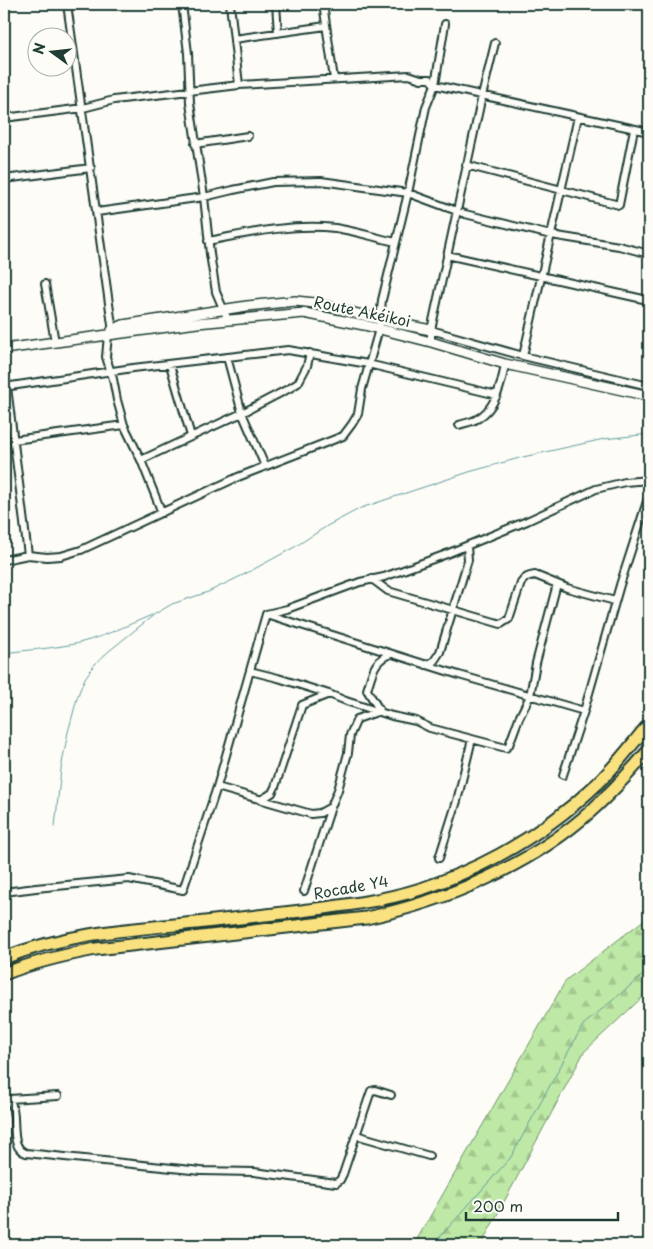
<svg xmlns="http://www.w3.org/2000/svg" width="653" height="1249" font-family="'Playpen Sans',sans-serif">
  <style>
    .forest { fill: url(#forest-firs); stroke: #6e926c }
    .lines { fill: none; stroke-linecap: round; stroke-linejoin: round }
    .stream { stroke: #609d9c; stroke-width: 1 }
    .street-casing { stroke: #1f3d34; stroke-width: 10 }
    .secondary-casing { stroke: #1f3d34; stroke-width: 12 }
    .highway-casing { stroke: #1f3d34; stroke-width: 15 }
    .street { stroke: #fdfcf7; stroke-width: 6 }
    .secondary { stroke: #fdfcf7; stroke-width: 9 }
    .highway { stroke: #fae180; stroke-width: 11 }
    .labels { text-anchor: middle; stroke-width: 4.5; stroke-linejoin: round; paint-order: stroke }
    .street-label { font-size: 15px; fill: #1f3d34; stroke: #fdfcf7 }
  </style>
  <defs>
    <pattern id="forest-firs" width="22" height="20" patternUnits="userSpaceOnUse" patternTransform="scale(1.25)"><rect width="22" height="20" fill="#bee8a5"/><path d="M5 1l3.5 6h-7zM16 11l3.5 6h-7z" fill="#a3c88f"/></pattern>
  </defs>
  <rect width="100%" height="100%" fill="#fdfcf7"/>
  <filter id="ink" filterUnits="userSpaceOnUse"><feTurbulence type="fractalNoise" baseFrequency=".02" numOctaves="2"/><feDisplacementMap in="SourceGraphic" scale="10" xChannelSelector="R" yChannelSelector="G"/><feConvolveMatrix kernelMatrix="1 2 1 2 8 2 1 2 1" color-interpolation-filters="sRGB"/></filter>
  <g filter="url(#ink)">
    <path class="forest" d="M649,916V991L584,1052L481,1245H451L416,1241L566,980Z"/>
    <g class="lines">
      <path class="stream" d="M4,653C25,650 47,649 69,645C98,640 125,626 152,615
        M55,827L61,769L68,732L78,695L85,678L95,664L109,651L155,614L172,604L208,592L243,575L293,548L327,526L361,508L469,472L523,457L604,439L649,434
        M185,1245L216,1239L223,1245
        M433,1245L511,1157L583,1025L649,970"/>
      <defs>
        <path id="street" d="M67,4L113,332
          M182,4L188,53L190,103L204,197L210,254L216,292L228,320
          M230,4L239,85
          M276,4L278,33
          M323,4L334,79
          M234,39L326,26
          M4,118L83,108L114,100L239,85L409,75L421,79H430L435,85L649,132
          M195,144L248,136
          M466,165L619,205L634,129
          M4,179L91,168
          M97,212L204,197L233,190L273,182L321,181L408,193L465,214L551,235L619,246L649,254
          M208,241C249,233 293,223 335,228C356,231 376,238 396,242
          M447,255L643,299
          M45,284L55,342
          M431,330L523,356L649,386
          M108,335L106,357L113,379L117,400L124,425L141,460L162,513
          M431,342V330L482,96L495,43
          M523,356L578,117
          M227,357L242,413L265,466
          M170,365L191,436
          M4,387L133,368L288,350L368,364L497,395
          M7,387L28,555
          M459,425C465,423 472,422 477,419C496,409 502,383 505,364
          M14,440L124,425
          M141,460L242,413L290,388L298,383L307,366L310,353
          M4,560L28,555L47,557L61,556L81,550L238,477L343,436L352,424L358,414L362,389L379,329L382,300L408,193L426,107L435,85L445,24
          M372,579L388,591L501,624L509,619L521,583C525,577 528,576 535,575L567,588L615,601
          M266,614L459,675L584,711
          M426,665L434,661L440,652L468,560L467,546
          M250,671L278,678L329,694L346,701L392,716L416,721L430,728L506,748L509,745L519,718L530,696L536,663L557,584
          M563,775L584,711L620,585L649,495
          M217,787L311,814L320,813L331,807
          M261,800L272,793L275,787L302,705L329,694
          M439,858L457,801L472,739
          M304,891L331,807L338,790L348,753L350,735L357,719L380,711L367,690C372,674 374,659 391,654
          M4,892L36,888L129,879L183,890L217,787L266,614L287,609L360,582L384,577L444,555L527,521L596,489L625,482L649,480
          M4,1098L9,1099C20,1114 7,1147 26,1153L201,1171L254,1172L336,1183L340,1180L343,1174L371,1091L375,1090L391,1095
          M9,1099L58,1096
          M356,1135L429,1156"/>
        <path id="secondary" d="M112,330L123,325L247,306L295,301L315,303L390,322L431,330
          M4,349L197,323L304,313L364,325L431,342L505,364L649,396"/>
        <path id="highway" d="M4,958C66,933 130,929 196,923C231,919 266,915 301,911C347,905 394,900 438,883C496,861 552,827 597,784C616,766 632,744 649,724
          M4,974C34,962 64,955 96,949L366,918C446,901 530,866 591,811C612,792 631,771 649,750"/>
      </defs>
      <use href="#street" class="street-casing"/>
      <use href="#secondary" class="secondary-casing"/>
      <use href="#highway" class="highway-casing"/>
      <use href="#street" class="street"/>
      <use href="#secondary" class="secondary"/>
      <use href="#highway" class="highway"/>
    </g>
  </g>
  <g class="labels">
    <g class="street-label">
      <text transform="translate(362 312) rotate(12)" y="5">Route Akéikoi</text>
      <text transform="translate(351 888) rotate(-10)" y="5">Rocade Y4</text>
    </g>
  </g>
  <rect width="653" height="1249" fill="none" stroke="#fdfcf7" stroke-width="20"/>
  <rect x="10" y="10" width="633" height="1229" fill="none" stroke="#1f3d34" stroke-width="2" filter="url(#ink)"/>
  <g transform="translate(52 52) rotate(285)"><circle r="24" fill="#fdfcf7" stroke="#a4b0a9"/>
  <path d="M0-4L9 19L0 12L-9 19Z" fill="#1f3d34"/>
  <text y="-8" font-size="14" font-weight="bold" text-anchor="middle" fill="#1f3d34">N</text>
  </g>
  <path d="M466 1212v8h152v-8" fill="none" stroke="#1f3d34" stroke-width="2.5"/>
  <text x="473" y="1212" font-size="15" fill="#1f3d34" stroke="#fdfcf7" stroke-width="4" paint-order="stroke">200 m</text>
</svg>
